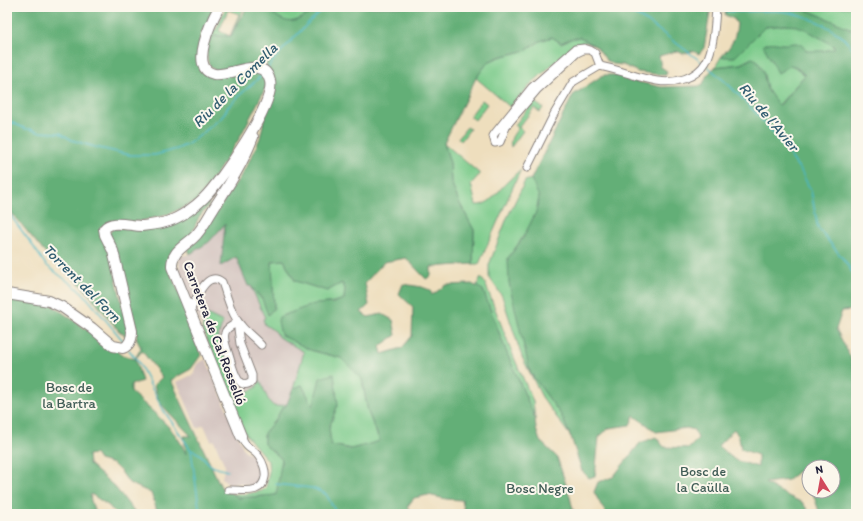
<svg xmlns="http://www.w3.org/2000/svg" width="863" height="521" font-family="Itim,sans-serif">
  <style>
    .industrial { fill: #d0c0bc }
    .green { fill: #7bcb8b; stroke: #4e7663; fill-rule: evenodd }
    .forest { fill: #64af77; stroke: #436859; fill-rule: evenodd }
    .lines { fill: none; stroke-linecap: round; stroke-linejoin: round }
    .stream { stroke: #48b6c3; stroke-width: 1.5 }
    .street-casing { stroke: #88807c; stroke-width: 9 }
    .secondary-casing { stroke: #88807c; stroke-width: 12 }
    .street { stroke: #fff; stroke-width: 7 }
    .secondary { stroke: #fff; stroke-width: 10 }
    .labels { text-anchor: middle; stroke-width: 4; stroke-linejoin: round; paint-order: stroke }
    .street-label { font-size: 14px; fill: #22223b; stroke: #fbf7ec }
    .park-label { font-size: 14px; fill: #415d57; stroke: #fbf7ec }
    .water-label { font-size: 15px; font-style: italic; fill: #315d71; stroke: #fbf7ec }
  </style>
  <rect width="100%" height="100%" fill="#fbf7ec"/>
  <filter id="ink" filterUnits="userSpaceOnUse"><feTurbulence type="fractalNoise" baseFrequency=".025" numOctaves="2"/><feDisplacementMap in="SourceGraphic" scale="8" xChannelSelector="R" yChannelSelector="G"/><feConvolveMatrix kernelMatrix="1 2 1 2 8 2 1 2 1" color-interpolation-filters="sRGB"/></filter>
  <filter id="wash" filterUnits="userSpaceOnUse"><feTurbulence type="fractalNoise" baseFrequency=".012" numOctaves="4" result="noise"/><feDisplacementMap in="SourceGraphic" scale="16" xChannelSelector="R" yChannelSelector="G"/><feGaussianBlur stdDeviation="0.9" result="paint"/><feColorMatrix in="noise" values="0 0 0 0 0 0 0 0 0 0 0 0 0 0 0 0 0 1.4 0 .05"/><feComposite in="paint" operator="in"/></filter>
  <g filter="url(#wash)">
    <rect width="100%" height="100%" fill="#eedebd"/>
    <path class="industrial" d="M225,223L221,266L236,257L248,286H251L261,308L265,318V325L275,331L279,337L304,351L293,389L287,404L279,406H274L270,403L260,381L256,387L246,392L239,389L234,381L229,364L217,340L202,328L180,272L179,260L181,256L190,254L209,242Z
      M206,359L244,450L260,460L256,466L260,475L257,485L250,486L240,483L229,484L222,478L225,466L214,440L211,441L204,425L197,428L177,382L194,374L197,364Z"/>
    <path class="green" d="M226,7H244L231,36L224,37L217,35L209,41L211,29L216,30ZM228,10L239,14L230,36L219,31Z
      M277,7H322L293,23L282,21L273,13Z
      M800,7H856V31Z
      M785,25H801L835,46L834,49L819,52L791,65L799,70L805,75L778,106L767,89L763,71L752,58L740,64L715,67L721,57L736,55L765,27Z
      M552,37L561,43L570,39L580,37L597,47L585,42L574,45L532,83L510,107L476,78L488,62L500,57L527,50L540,41Z
      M482,100L487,104L475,120L470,116Z
      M533,101L543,108L540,112L534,108L519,127L523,131L511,147C509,139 514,134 518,128L515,125Z
      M467,127L470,129L461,141L458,138Z
      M444,143L480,174L471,184L476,205C490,206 498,191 506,183C511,178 516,174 521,169L479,264H473L474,230L459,202L451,182L450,163Z
      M531,179C534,184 538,191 539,196C542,212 517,246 508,258L530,372L561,415L571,437L542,397L522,357L502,296L489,277V265L507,218L525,181Z
      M284,260L295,281L327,291L342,283L345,288L344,299C331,304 317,303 304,309L310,350L341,358L362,379L368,412L380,442L351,449L331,445L329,428L338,404L313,407L302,385L293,389L304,352L279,337L275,331L265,325L263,319L265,318L251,286L262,300L274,307L272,261Z
      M481,278L485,283L515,360L533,401L535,418L506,351L483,290L476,287Z
      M207,314L223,322L217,340C221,347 225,355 228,363C233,376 232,386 246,392L256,388L260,380C263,386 268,404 274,406C278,407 283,405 287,404L286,406L282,408L276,419L264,433V444L282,459L277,495L239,498L232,494H246L262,491L266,487L269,472L268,461L247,436L240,425L202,328Z"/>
    <path class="forest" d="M7,7L9,8L12,7H214L201,35L199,49L204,72H259L266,81V87L239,139L213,179L197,201L167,215L141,221L104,226L130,339L119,331L83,287L45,253L7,207V121L9,111L7,107Z
      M247,7H277L273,13C293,31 301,16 322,7H711L704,48L699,54L693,51L683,54L677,51L659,56L661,67L667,71L666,75H663L638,72L623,65L613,64L606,60L597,47L580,37L570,39L561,43L552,37L540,41L527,50L499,57L488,62L476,78L444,143L450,163L451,182L459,202L474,230L473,264L431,267V276L426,279L406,258L384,262L365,283L369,305L361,312L368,317L382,314L393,320L396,335L380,346L382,354L402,348L412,336L413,307L399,294L403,284L422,287L430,290L432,295L446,285L472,284L483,290L506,351L535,418L536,429L540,441L557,457L570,497L574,514H465L462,500L446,499L428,495L414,498L407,507L416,514H158L151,493L129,483L122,473L113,464L99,460L95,454L88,455L89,464L115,487L136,514H116L109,506L91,494C89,501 94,508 97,514H7V297L52,305L117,351L121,355L135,359L141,348L137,340L136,329L109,233L112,229L172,223L206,203L210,204L199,217L191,235L170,254L167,266L184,303L187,320L201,355L191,369L171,380L221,487L239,498L276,495L282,459L264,444V433L276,419L282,408L286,406L293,389L302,385L313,406L320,378L334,374L338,404L329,428L331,445L351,449L380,441L368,412L362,379L341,358L310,350L281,335L278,321L279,317L314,304L333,303L344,299L345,289L342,283L327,291L295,281L284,260L272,261L274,308L268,315L262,299L251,286H248L236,257L221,266L225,224L209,242L190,254L188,249L199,238L240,177L252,156L260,138L265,116L275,93L272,74L266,67L267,62L216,70L211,68C205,59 205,45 212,36H231ZM142,351L162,377L154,385L159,402L191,436H184L186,454C177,429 150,410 131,392V385L142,381L135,359Z
      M726,7H800L856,31V315L853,310L842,311L836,329L850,356L854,370L856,371V514H820L812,491H833V467H809V485L799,471L788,480L765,483L786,495L803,503L810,514H607L602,507L594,492L598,482L613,477L640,443L656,437L664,447L689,448L695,442L698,438L694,430L687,428L656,432L646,424L634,416L630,425L609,428L599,437L595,476L589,478L582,471L571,437L561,415L530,372L509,283L508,258L523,238L536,212L539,197L531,179L573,95L603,75H619L633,81L662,87L702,86L707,75L715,67L742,64L752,58L757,60L763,71L767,89L779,106L805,75L797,68L791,65L778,73L763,45C771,41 774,43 782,44C793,45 797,38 807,51H822L834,49V46L805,29L797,26L785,25L765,27L735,57H721C732,45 735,40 737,24L734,19L725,15ZM734,429L739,437L741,449L758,455V467L735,460L718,446Z"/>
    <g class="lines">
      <path class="stream" d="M621,7L648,22L703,63
        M701,7L714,10
        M718,10C737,14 757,10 776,11C795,11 822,22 837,33C845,38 850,46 856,53
        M706,65L730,86L757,114L775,135L801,171L811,191L818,228L844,260L856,278
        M267,69L276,57L309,22L326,7
        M7,120L26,129H30L38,132L60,133L72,140L95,147L130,155H155L177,149L188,144L198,137L222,117L228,107L241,94L262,75
        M7,211L31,243L46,265L82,292L125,343
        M129,350L138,361L162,408L191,450L200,514
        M191,450C204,453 205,463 214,467C218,469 223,469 227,471
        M275,484L312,488L326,494L337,514"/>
    </g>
  </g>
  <g filter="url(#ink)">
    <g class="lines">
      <defs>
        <path id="street" d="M590,50H583L577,53L537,90L507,125L500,142L495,143L493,136L495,133L532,87L575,49L584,48L590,50L595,53L600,66C620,70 638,78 657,81C675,84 697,78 706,62C714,48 715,23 716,7
          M527,168L554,114L573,82L600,66
          M190,311C196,300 206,269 222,282C227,296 231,314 241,325C246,332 255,338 261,345
          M237,321L240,344L252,375V381C238,395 232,364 229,355C227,348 223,340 225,333C226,326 234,327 237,321Z
          M228,490C242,489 262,496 265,477C266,471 263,462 259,457C256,452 251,450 247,446C244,443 243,439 241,436"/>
        <path id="secondary" d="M7,294L49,301L62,307L92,328L113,346L123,348C130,345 132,338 132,331L113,251L105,235L104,229C112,219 130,226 142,226C150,225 161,224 169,221C181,217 195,207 204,198C221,181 276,103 270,81C264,54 231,77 214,74C188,69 212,20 219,7
          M241,436L172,267C171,250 188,245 197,234C204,226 209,216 214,208C229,185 243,163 253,137"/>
      </defs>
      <use href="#street" class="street-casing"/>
      <use href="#secondary" class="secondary-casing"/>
      <use href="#street" class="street"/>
      <use href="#secondary" class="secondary"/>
    </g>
  </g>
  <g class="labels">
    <g class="street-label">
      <text transform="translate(215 333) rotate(69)" y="5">Carretera de Cal Rosselló</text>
    </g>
    <g class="park-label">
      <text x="69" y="392">Bosc de<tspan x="69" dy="16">la Bartra</tspan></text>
      <text x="703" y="476">Bosc de<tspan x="703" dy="16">la Caülla</tspan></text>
      <text x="540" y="493">Bosc Negre</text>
    </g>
    <g class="water-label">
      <text transform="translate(235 85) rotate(-45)" y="5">Riu de la Comella</text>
      <text transform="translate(769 117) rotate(50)" y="5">Riu de l'Avier</text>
      <text transform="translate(82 283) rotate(45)" y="5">Torrent del Forn</text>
    </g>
  </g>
  <rect width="863" height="521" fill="none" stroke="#fbf7ec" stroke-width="24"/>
  <g transform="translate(821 479) rotate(349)"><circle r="19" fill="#fbf7ec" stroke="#a4a2a5"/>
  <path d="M0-3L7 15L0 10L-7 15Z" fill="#d1495b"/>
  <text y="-6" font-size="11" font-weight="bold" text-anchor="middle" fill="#22223b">N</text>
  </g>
</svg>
